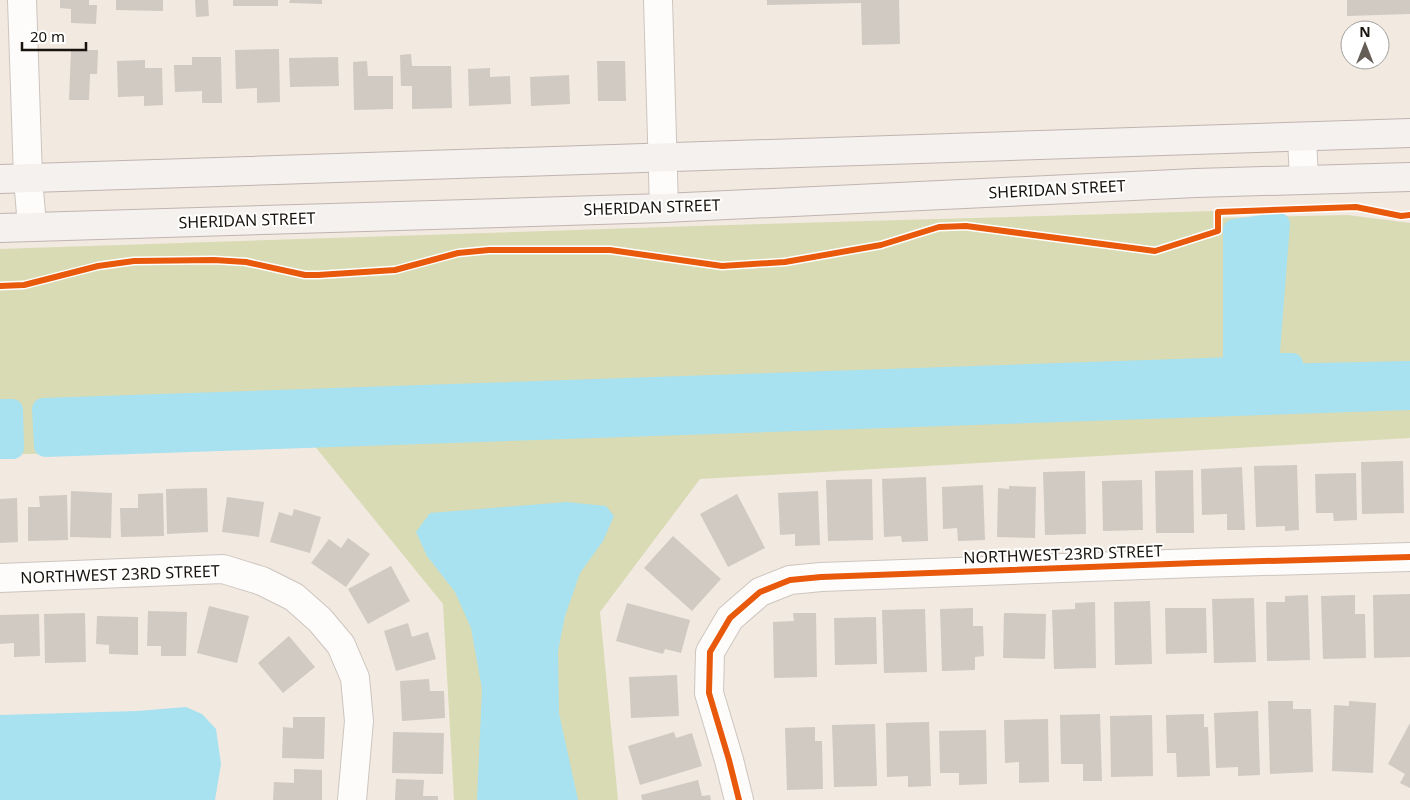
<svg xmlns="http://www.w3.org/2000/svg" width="1410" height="800" font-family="'Noto Sans',sans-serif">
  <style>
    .green { fill: #d8dbb4 }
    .water { fill: #a8e1f0 }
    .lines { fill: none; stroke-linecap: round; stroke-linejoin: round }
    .canal { stroke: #a8e1f0; stroke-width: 22 }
    .building { fill: #d0cac2 }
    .minor-casing { stroke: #cdc5bf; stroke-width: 30 }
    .major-casing { stroke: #c0b4b0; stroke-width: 30 }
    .minor { stroke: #fdfcfa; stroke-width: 28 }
    .major { stroke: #f5f1ef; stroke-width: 28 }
    .cycleway-casing { stroke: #fff; stroke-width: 9 }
    .cycleway { stroke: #e8590c; stroke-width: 6 }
    .labels { text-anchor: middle; stroke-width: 4; stroke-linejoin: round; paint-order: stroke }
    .street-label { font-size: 16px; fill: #19130d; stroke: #fff }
  </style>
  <rect width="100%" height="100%" fill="#f2e9e0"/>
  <path class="green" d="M1213,211L1221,218L1347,215L1410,223V438L700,479L600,612L618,800H454L443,604L313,444L0,455V249L696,226Z"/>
  <path class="water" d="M1279,224L1268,364L1410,361V399L45,446L43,409L1233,368L1234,230Z
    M0,410H12L13,448H0Z
    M566,502L606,506L614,516L603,541L580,573L565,616L558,651L559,713L578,800H477L482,689L471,628L455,592L427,556L416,532L430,513Z
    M186,707L202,714L216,729L221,764L215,800H0V715L137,711Z"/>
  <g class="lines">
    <path class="canal" d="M1292,364H1268L1279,224L1234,230V368L43,409L45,446L1410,399
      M0,410H12L13,448H0"/>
  </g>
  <path class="building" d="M60,0H89V5H97L96,24L71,23V9L60,8Z
    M116,0H163V11L116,10Z
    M195,0H208L209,16L196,17Z
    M233,0H278V6H233Z
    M290,0H322V4L289,3Z
    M767,0H899L900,44L862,45L861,3L767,5Z
    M1347,0H1410V14L1347,16Z
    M279,49L280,102L257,103V88L236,89L235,50Z
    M71,50H98L97,74H90L89,100H69Z
    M411,54L412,66H451L452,108L412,109V86H401L400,55Z
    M192,57H221L222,103H202V91L175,92L174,65H192Z
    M338,57L339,86L290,87L289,58Z
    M145,60V68H162L163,105L144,106V96L118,97L117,61Z
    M367,61L368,76H393V109L354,110L353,62Z
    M597,61H625L626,101H598Z
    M490,68V77L510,76L511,104L469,106L468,69Z
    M569,75L570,104L531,106L530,77Z
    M1403,461L1404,513L1362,514L1361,462Z
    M1297,465L1299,530L1285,531V526L1256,527L1254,466Z
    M1242,467L1245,530H1227V514L1202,515L1201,469Z
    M1193,470L1194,533H1156L1155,471Z
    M1085,471L1086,534L1045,535L1043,472Z
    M1356,473L1357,520L1334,521L1333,513H1316L1315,474Z
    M926,477L928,541L902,542L901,536L884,537L882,479Z
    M872,479L873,540L828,541L826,480Z
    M1142,480L1143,530L1103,531L1102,481Z
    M983,485L985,540L958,541L957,528L943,529L942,487Z
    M1009,486L1036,487L1035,538L997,537L998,488L1009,489Z
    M207,488L208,532L167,534L166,489Z
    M71,491L112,493L111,538L70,537Z
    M818,491L820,545L795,546V534L780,535L778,493Z
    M163,493L164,536L121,537L120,508H138V494Z
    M737,494L765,548L728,567L700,514Z
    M67,495L68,540L28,541V507H40L39,496Z
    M227,497L264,502L259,537L222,532Z
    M17,498L18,542L0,543V499Z
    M294,509L321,517L310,553L270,542L279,512L292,516Z
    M673,536L721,579L692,611L644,568Z
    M348,538L370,554L346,587L311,563L329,539L341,548Z
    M391,566L410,601L368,624L348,589Z
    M1410,594V657L1374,658L1373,595Z
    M1308,595L1310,660L1267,661L1266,602H1285V596Z
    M1355,595V614H1365L1366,658L1323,659L1321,596Z
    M1254,598L1256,662L1214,663L1212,599Z
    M1150,601L1152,664L1115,665L1114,602Z
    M1095,602L1096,668L1054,669L1052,610L1075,609V603Z
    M627,603L690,620L681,653L665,649L663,654L616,641Z
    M209,606L249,616L237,663L197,653Z
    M973,608V626H983L984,656L975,657V670L942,671L940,609Z
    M1165,608H1206L1207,653L1166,654Z
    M925,609L927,672L884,673L882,610Z
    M148,611L187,612L186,656H161V646H147Z
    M85,613L86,662L45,663L44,614Z
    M793,613H816L817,677L774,678L773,622L794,621Z
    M1004,613L1046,614L1045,659L1003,658Z
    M39,614L40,656L14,657V643L0,644V615Z
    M97,616L138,617V655L109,654V645L96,644Z
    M876,617L877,664L835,665L834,618Z
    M408,623L412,637L428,632L436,659L396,671L384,631Z
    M289,636L315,667L283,693L258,663Z
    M677,675L679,716L631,718L629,677Z
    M429,679L430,691H444L445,718L402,721L400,681Z
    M1268,701H1293V709H1311L1313,772L1270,774Z
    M1349,701L1376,703L1373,773L1332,771L1334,705L1349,706Z
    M1258,711L1260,775L1238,776V767L1216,768L1214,713Z
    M1100,714L1102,781H1083V764H1061L1060,715Z
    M1204,714V727H1208L1210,776L1177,777L1176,753H1167L1166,715Z
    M1152,715L1153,776L1111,777L1110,716Z
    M293,717H325L324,759L282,758L283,727L293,728Z
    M1048,719L1049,782L1019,783V762L1005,763L1004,720Z
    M929,722L931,786L908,787V776L887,777L886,723Z
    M1410,723V788L1400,783L1405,774L1388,764Z
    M875,724L877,786L834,787L832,725Z
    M815,727V741H822L823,789L787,790L785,728Z
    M986,730L987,784L959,785V773H940L939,731Z
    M393,732L444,733L443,774L392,773Z
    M674,732L676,738L692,733L702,766L640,785L628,746Z
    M294,769L322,770V800H273L274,782L294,783Z
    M396,779L424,780L423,796H438V800H395Z
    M698,780L702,796L710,795L711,800H642L641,795Z"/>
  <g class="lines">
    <defs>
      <path id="minor" d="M22,0L28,178L32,226
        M658,0L664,208
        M1302,137L1304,180
        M0,578L223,569L262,581L294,597L320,620L341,645L355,678L359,721L352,800
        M739,800L729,760L709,693L710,652L730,618L760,592L790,580L821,577L1196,563L1410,557"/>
      <path id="major" d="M0,179L1410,133
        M0,228L664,208L1196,183L1410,177"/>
    </defs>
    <use href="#minor" class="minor-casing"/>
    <use href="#major" class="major-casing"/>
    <use href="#minor" class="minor"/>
    <use href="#major" class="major"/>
    <defs>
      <path id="cycleway" d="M0,286L24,285L98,266L134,261L214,260L246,262L305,275H318L395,270L458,253L489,250H610L722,266L785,262L881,245L939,227L966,226L1155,251L1218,231V212L1356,207L1401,216L1410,215
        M739,800L729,760L709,693L710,652L730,618L760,592L790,580L821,577L1196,563L1410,557"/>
    </defs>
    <use href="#cycleway" class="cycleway-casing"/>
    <use href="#cycleway" class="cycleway"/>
  </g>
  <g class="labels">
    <g class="street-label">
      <text transform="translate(1057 189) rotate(-3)" y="6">SHERIDAN STREET</text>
      <text transform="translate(652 207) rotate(-2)" y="6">SHERIDAN STREET</text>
      <text transform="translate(247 220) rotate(-2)" y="6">SHERIDAN STREET</text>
      <text transform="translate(1063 554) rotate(-2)" y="6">NORTHWEST 23RD STREET</text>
      <text transform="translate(120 574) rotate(-2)" y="6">NORTHWEST 23RD STREET</text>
    </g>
  </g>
  <g transform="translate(1365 45)"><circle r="24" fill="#ffffff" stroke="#a3a19e"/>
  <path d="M0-4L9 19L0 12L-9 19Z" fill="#655e57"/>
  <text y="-8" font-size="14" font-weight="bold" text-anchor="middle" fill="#19130d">N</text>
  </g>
  <path d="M22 42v8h64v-8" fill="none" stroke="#19130d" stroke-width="2.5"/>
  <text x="30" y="42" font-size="15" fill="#19130d" stroke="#ffffff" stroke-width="4" paint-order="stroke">20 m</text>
</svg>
